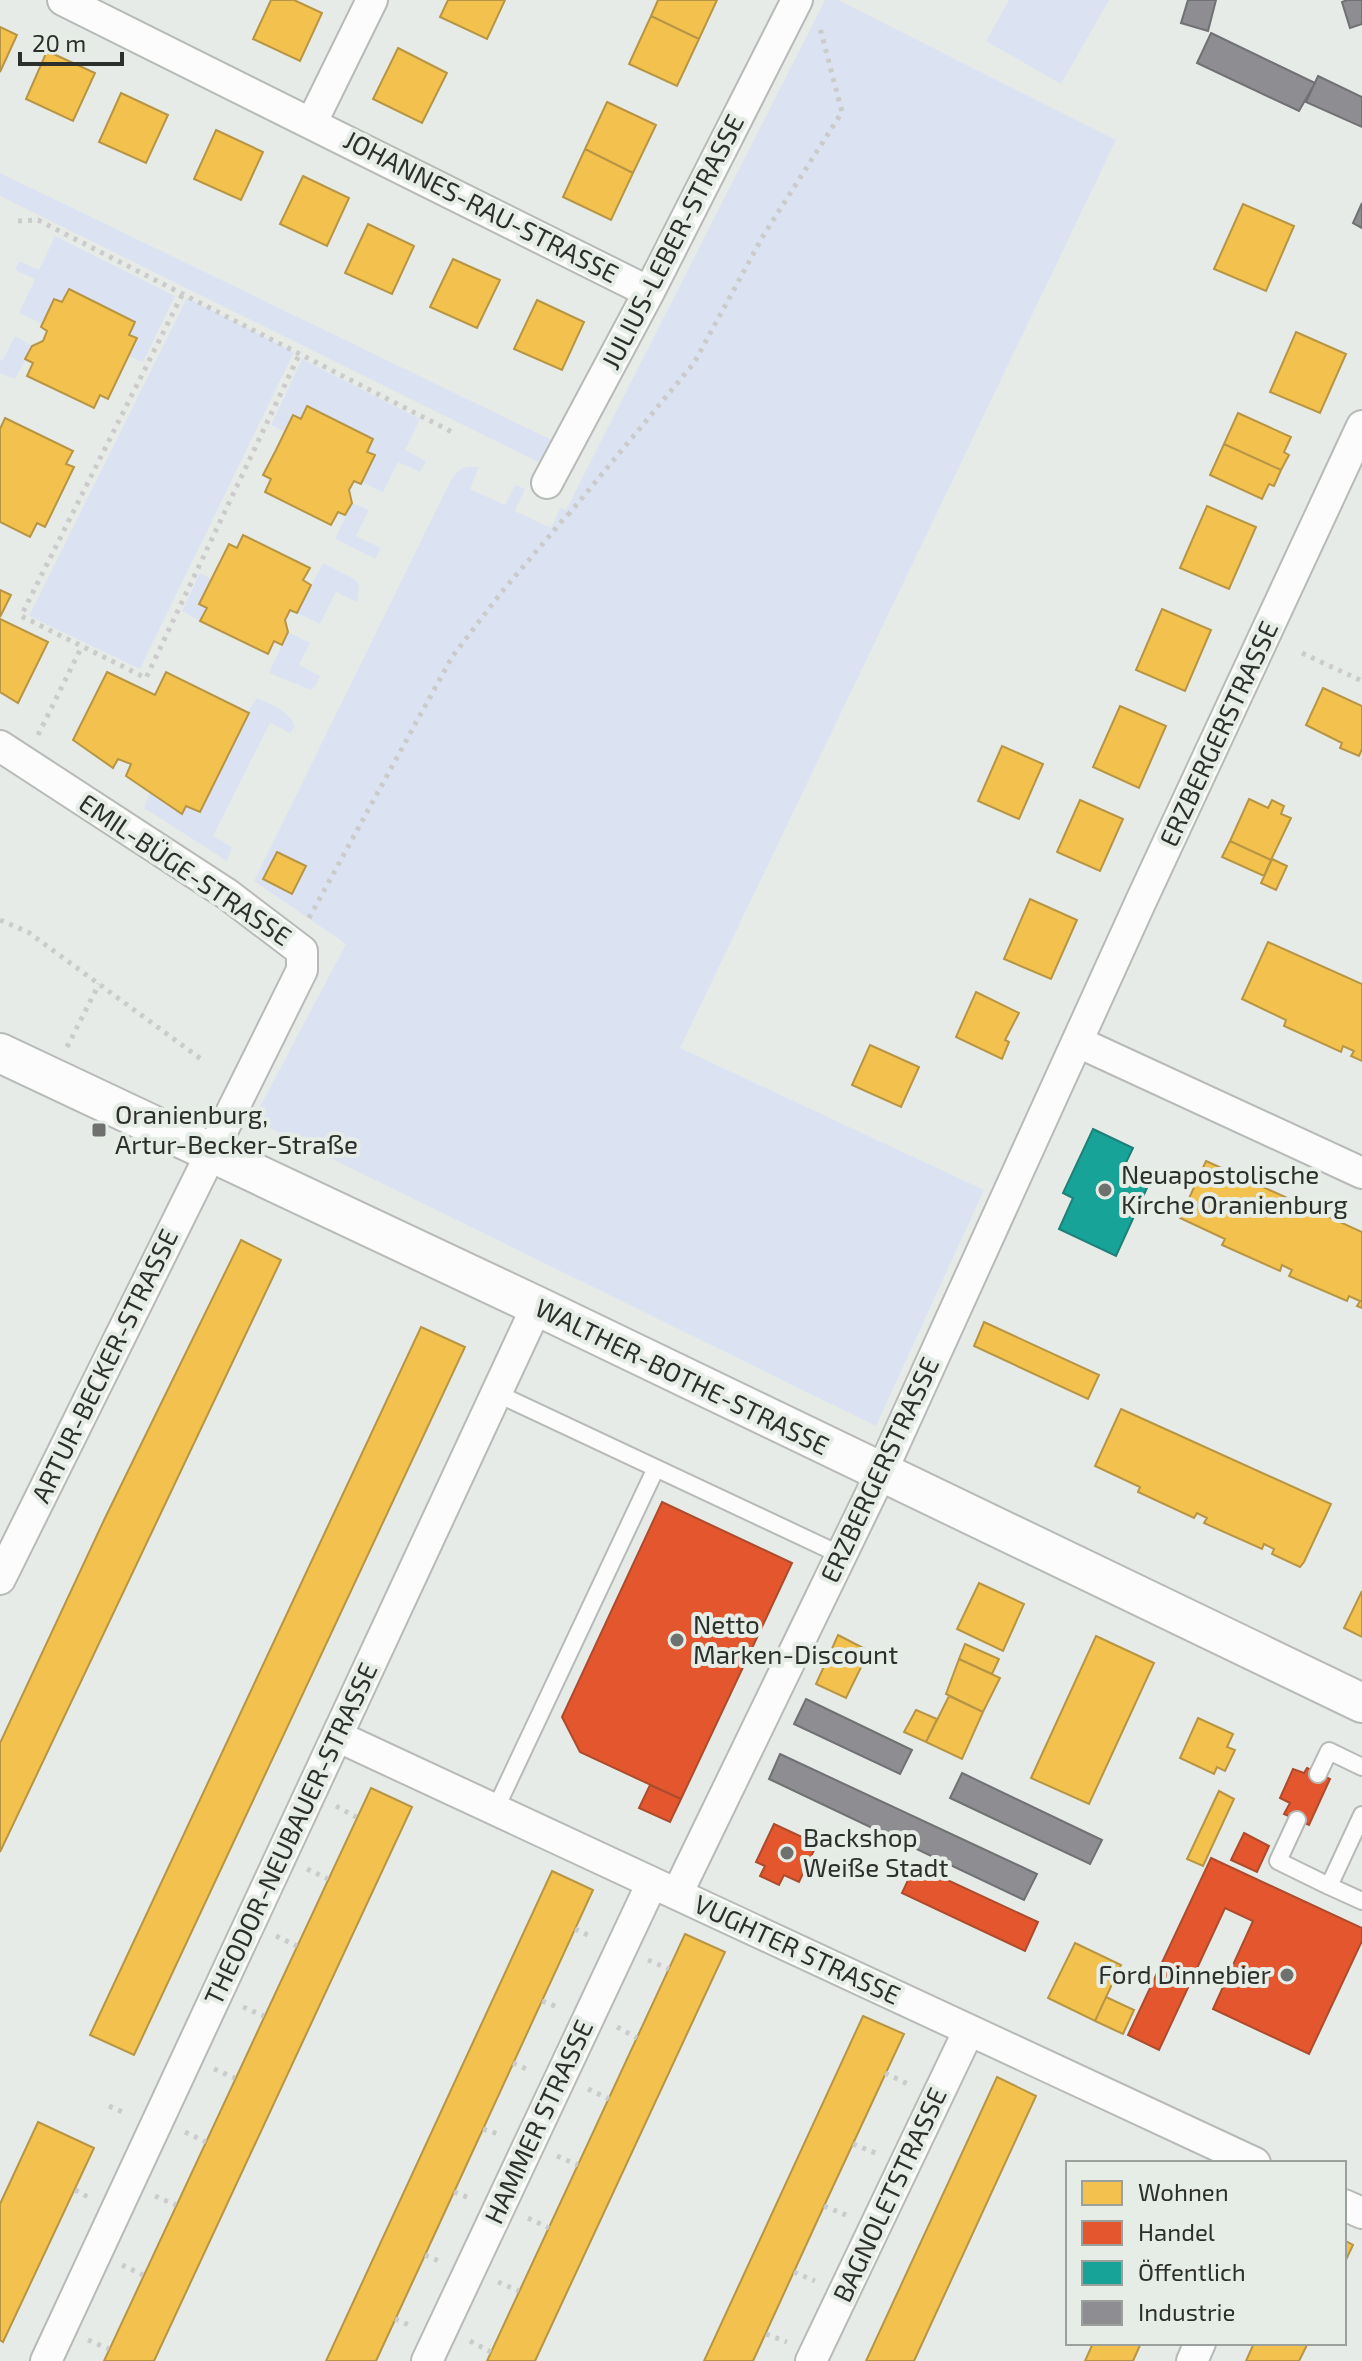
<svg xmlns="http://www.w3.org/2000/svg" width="1362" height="2361" font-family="'Exo 2',sans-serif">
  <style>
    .green { fill: #dbe3f2 }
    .homes { fill: #f2c14e; stroke: #b79544; stroke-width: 2 }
    .shops { fill: #e4572e; stroke: #ad4b2d; stroke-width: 2 }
    .public { fill: #17a398; stroke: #1e8078; stroke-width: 2 }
    .industry { fill: #8d8d92; stroke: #707173; stroke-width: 2 }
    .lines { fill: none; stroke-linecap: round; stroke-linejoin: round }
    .service-casing { stroke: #b7bab7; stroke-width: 20 }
    .minor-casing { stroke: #b7bab7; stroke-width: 34 }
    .tertiary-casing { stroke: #b7bab7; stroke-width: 42 }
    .path { stroke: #cbcbcb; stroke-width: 5; stroke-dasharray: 4 6; stroke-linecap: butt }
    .service { stroke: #fbfcfb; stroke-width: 16 }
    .minor { stroke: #fbfcfb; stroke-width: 30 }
    .tertiary { stroke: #fbfcfb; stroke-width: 38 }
    .poi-dot { fill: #6e716d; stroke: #e6ece6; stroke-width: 3 }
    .labels { text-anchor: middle; stroke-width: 8; stroke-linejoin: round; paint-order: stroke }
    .street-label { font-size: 26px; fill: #2d2f2c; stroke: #e6ece6 }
    .poi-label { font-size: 26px; fill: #2d2f2c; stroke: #e6ece6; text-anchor: start }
  </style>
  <rect width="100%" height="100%" fill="#e7ebe7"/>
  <path class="green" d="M825,0H838L1116,140L680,1048L984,1190L876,1426L253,1120L346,944L254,881L451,480C459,468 465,465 479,467L470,489L505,505L515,485L525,489L515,511L551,528L560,508L566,510Z
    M1009,0H1109L1061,84L986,41Z
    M0,173L556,442L538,462L0,196Z
    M55,236L175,296L143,362L128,356L137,339L129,335L135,322L69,289L62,302L54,299L42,324L19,313L35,279L15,270L19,261L39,270Z
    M187,298L294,352L140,669L29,616Z
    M15,336L32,346L15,379L0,373V360L2,361Z
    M302,359L420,419L405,450L426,461L420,472L398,462L383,492L362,482L375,456L367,452L373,439L308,406L301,419L285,432L271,425Z
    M352,503L369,510L356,536L381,548L375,559L335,539Z
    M323,563L356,580L359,587L357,602L336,592L320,624L297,613Z
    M200,573L212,579L200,604L207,608L200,621L182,611Z
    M288,632L310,643L299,665L320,676L316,686L311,690L269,673Z
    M257,698C271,705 289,710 295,726L290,733L270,723L213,836L232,847L227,861L144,808L150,792L182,814Z"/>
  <path class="homes" d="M271,0H294L322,13L300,61L253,39Z
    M448,0H505L487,39L440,17Z
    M658,0H717L699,39L651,16Z
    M651,16L699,39L677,86L629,64Z
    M0,27L17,35L0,72Z
    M398,48L447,73L422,123L373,99Z
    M47,51L95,73L73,121L26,99Z
    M121,93L168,115L146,163L99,142Z
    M607,102L656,125L633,173L585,149Z
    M216,130L263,152L241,200L194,179Z
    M585,149L633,173L611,220L563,197Z
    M303,176L349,198L327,246L280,224Z
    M1243,204L1294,226L1266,291L1214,269Z
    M368,224L414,246L392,294L345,273Z
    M453,259L500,280L477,328L430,307Z
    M69,289L135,322L129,335L137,338L108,399L100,395L94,408L27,376L33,363L25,359L32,346L43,341L47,331L41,327L54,299L62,302Z
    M537,300L584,322L562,370L514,349Z
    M1296,332L1346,354L1320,413L1270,392Z
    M307,406L373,439L367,452L375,455L361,484L354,481L349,490L352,503L345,515L338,512L331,525L265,492L271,479L263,475L276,450L293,415L301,419Z
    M1238,413L1291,437L1284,452L1289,455L1281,470L1224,444Z
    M5,418L73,451L66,464L74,467L45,527L37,523L30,537L0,522V429Z
    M1224,444L1281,470L1274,486L1269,484L1262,499L1210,475Z
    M1207,506L1256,527L1229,589L1180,568Z
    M243,535L310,568L303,580L311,585L297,613L290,610L285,620L288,632L282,645L274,641L268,654L200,621L207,608L199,604L229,544L237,548Z
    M0,590L11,595L0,617Z
    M1162,609L1211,630L1185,691L1136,670Z
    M0,619L48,642L18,703L0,692Z
    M107,672L155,695L166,672L249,713L200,812L186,806L182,814L126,776L131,764L118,759L113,768L73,740Z
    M1323,688L1362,706V749L1359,756L1340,748L1342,743L1306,725Z
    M1120,706L1166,726L1139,788L1093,767Z
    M1002,746L1043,764L1019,819L978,801Z
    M1249,799L1268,808L1272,800L1284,806L1281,814L1291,818L1271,860L1230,841Z
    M1080,800L1123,819L1100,871L1057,852Z
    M1230,841L1271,860L1264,876L1222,857Z
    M277,852L306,866L292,894L263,879Z
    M1272,859L1287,866L1276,890L1261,883Z
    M1030,899L1077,920L1051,979L1004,959Z
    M1268,942L1362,984V1061L1351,1056L1354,1051L1343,1046L1341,1052L1284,1026L1286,1020L1242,999Z
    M976,992L1019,1013L1005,1040L1009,1042L1002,1059L956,1037Z
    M870,1045L919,1067L901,1107L852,1085Z
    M1206,1161L1362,1232V1308L1357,1306L1360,1301L1349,1296L1347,1301L1289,1276L1292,1270L1282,1265L1280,1271L1222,1245L1225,1239L1180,1218Z
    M241,1240L281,1260L0,1852V1743L105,1518Z
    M984,1322L1099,1375L1088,1399L974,1346Z
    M421,1327L465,1347L134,2055L90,2035Z
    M1121,1409L1331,1504L1304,1562L1300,1567L1272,1554L1274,1549L1264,1544L1262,1549L1204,1523L1207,1518L1197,1513L1194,1518L1138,1492L1140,1487L1095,1466Z
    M979,1583L1024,1604L1003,1651L957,1629Z
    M1362,1591V1637L1344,1628Z
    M838,1635L869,1651L846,1698L816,1684Z
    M1096,1636L1154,1663L1089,1804L1031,1778Z
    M965,1644L999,1659L992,1674L959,1659Z
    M959,1659L1000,1678L983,1712L946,1694Z
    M949,1696L983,1712L962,1759L926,1742Z
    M916,1710L937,1719L926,1742L904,1732Z
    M1198,1718L1233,1734L1227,1747L1235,1750L1225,1771L1217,1767L1214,1774L1180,1758Z
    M371,1788L412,1807L154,2361H104Z
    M1219,1791L1234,1799L1203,1866L1187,1859Z
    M552,1871L593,1890L425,2255L376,2361H326Z
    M685,1934L725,1952L535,2361H487Z
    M1075,1943L1121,1965L1095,2021L1048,1998Z
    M1106,1997L1134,2010L1123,2034L1095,2021Z
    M863,2016L904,2034L824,2206L753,2361H704Z
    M997,2077L1036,2096L914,2361H866Z
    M38,2122L94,2148L3,2342L0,2340V2204Z
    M1344,2240L1353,2245L1344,2264Z
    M1093,2343H1141L1133,2361H1085Z
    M1254,2343H1308L1299,2361H1246Z"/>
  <path class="shops" d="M662,1502L792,1563L681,1799L580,1752L562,1717Z
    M1307,1768L1330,1779L1309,1825L1284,1814L1290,1803L1280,1798L1293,1769L1304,1773Z
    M650,1785L681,1799L670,1822L639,1808Z
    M774,1824L817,1844L799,1882L784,1875L779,1885L760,1876L765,1866L756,1862Z
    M1244,1833L1269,1846L1257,1872L1231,1860Z
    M1211,1858L1362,1928V1941L1309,2054L1213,2009L1253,1921L1225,1908L1159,2050L1128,2035Z
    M915,1865L1038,1922L1025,1951L902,1893Z"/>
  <path class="public" d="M1093,1129L1133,1148L1120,1175L1147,1188L1116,1256L1059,1229L1073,1198L1063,1193Z"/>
  <path class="industry" d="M1188,0H1216L1208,31L1181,23Z
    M1347,0H1362V24L1350,28L1342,2Z
    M1211,33L1315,83L1299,111L1197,63Z
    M1318,76L1362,97V127L1306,102Z
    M1362,203V228L1353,223Z
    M806,1699L912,1750L900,1774L794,1724Z
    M780,1754L1037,1874L1024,1900L769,1779Z
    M962,1773L1102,1840L1090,1864L950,1798Z"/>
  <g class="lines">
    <defs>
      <path id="service" d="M496,1393L841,1555
        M1318,1774L1329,1751L1362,1767
        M495,1810L656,1468
        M1362,1815L1329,1886L1362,1901
        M1297,1820L1278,1861L1329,1886"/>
      <path id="minor" d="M63,0L649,292
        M312,122L372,0
        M547,483L649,292L797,0
        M0,746L227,894L302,951V970L0,1579
        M1078,1042L1362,1173
        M339,1737L1255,2163
        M677,1894L881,1473L1141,901L1362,426
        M1344,2205L1362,2213
        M46,2361L537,1306
        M427,2361L652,1883
        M811,2361L969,2030
        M1192,2361L1200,2343"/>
      <path id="tertiary" d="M0,1053L537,1306L1362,1703"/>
    </defs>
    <use href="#service" class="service-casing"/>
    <use href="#minor" class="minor-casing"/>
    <use href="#tertiary" class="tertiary-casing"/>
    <path class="path" d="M18,221L38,220L456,434
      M182,295L21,616L146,678L299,355
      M568,515L694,363L763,236L842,112L820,28
      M1302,653L1362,681
      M38,735L82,646
      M309,918L452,657L500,594L568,514
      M0,920L28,932L201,1059
      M67,1047L99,984
      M336,1806L356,1817
      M307,1869L328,1879
      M575,1929L592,1937
      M276,1936L297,1946
      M648,1960L669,1969
      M542,2001L560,2008
      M243,2007L264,2016
      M617,2027L637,2038
      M513,2063L531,2071
      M214,2069L235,2078
      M885,2073L910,2085
      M588,2089L609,2099
      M109,2106L125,2113
      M483,2129L501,2135
      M185,2132L206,2142
      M853,2144L878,2154
      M557,2156L578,2165
      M75,2190L88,2197
      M454,2192L472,2199
      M155,2196L176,2205
      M824,2206L846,2215
      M528,2218L549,2228
      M425,2255L439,2261
      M122,2265L143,2275
      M794,2272L815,2281
      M498,2282L519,2291
      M395,2319L409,2325
      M766,2334L787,2342
      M88,2340L109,2349
      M470,2341L491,2352"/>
    <use href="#service" class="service"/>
    <use href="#minor" class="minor"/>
    <use href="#tertiary" class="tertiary"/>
  </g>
  <g class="poi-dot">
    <rect x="91" y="1122" width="16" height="16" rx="4"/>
    <circle cx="1105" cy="1190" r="8"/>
    <circle cx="677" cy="1640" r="8"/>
    <circle cx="787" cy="1853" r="8"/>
    <circle cx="1287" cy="1975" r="8"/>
  </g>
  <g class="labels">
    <g class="street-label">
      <text transform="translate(481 207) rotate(27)" y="9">JOHANNES-RAU-STRASSE</text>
      <text transform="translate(673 242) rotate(-63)" y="9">JULIUS-LEBER-STRASSE</text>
      <text transform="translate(1219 734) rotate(-65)" y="9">ERZBERGERSTRASSE</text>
      <text transform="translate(185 870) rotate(34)" y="9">EMIL-BÜGE-STRASSE</text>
      <text transform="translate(105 1366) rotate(-64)" y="9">ARTUR-BECKER-STRASSE</text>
      <text transform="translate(682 1377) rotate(26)" y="9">WALTHER-BOTHE-STRASSE</text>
      <text transform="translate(880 1470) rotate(-65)" y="9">ERZBERGERSTRASSE</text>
      <text transform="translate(291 1834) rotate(-65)" y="9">THEODOR-NEUBAUER-STRASSE</text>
      <text transform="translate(797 1950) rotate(25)" y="9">VUGHTER STRASSE</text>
      <text transform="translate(539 2122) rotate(-65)" y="9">HAMMER STRASSE</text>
      <text transform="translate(890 2195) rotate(-65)" y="9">BAGNOLETSTRASSE</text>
    </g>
    <g class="poi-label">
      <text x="115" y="1124">Oranienburg,<tspan x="115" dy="30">Artur-Becker-Straße</tspan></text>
      <text x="1121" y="1184">Neuapostolische<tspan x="1121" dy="30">Kirche Oranienburg</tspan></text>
      <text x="693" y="1634">Netto<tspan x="693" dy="30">Marken-Discount</tspan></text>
      <text x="803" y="1847">Backshop<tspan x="803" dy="30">Weiße Stadt</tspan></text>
      <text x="1271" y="1984" text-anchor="end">Ford Dinnebier</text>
    </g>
  </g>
  <rect x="1066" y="2161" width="280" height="184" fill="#e6ece6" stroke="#9ca09c" stroke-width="2"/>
  <rect x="1082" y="2181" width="40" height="24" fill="#f2c14e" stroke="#9ca09c" stroke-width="2"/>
  <text x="1138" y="2201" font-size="24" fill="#2d2f2c">Wohnen</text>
  <rect x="1082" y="2221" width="40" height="24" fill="#e4572e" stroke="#9ca09c" stroke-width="2"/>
  <text x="1138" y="2241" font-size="24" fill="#2d2f2c">Handel</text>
  <rect x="1082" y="2261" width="40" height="24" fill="#17a398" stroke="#9ca09c" stroke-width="2"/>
  <text x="1138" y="2281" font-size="24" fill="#2d2f2c">Öffentlich</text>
  <rect x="1082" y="2301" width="40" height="24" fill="#8d8d92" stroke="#9ca09c" stroke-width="2"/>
  <text x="1138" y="2321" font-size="24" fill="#2d2f2c">Industrie</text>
  <path d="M20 52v12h102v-12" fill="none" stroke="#2d2f2c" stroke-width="4"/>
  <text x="32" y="52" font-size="24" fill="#2d2f2c" stroke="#e6ece6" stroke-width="6" paint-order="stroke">20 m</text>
</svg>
